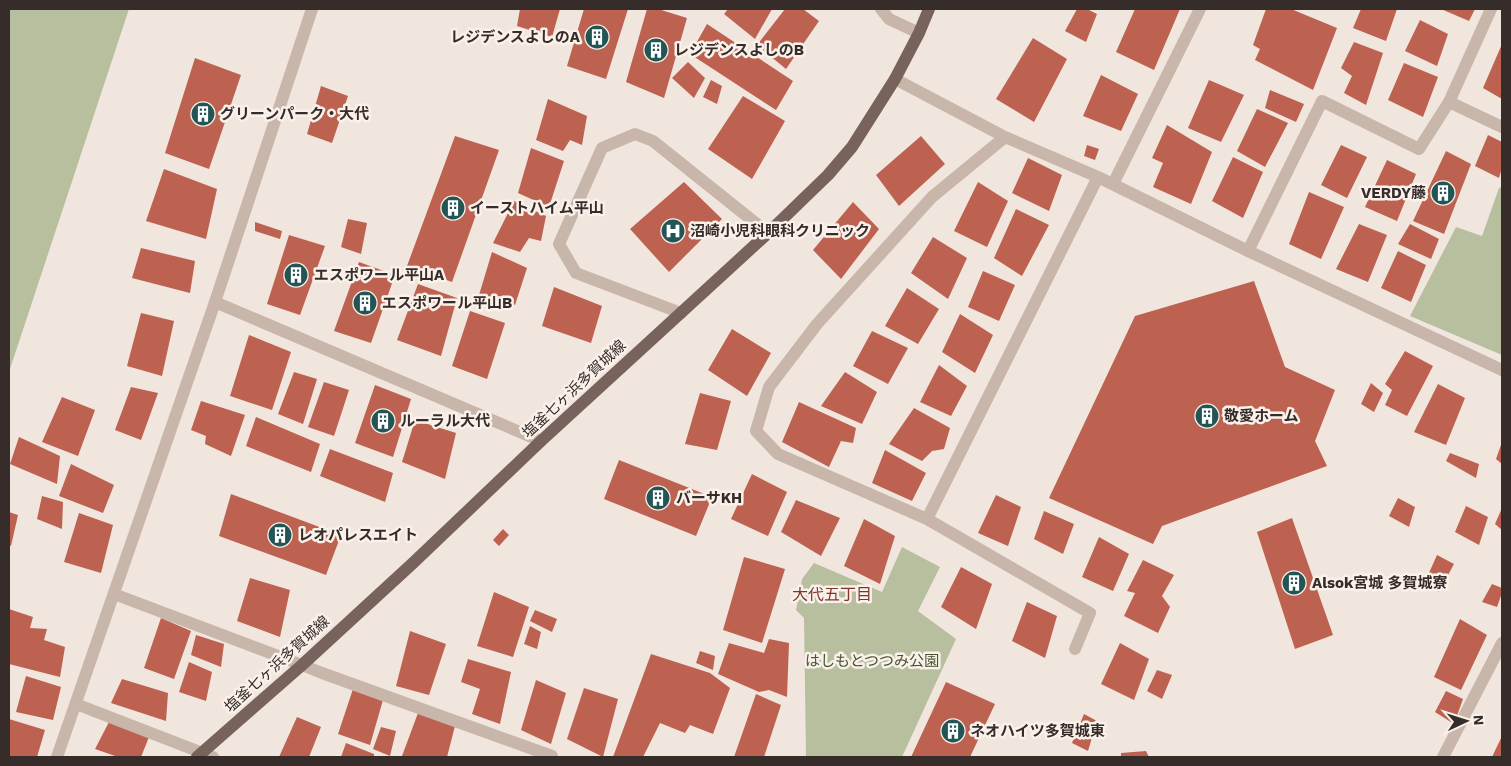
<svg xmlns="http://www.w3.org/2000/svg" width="1511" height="766" font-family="'Work Sans','Noto Sans JP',sans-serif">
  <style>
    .green { fill: #b7bf9f }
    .building { fill: #bd6150 }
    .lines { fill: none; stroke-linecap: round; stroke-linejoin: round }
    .street { stroke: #c8b6ab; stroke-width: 12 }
    .primary { stroke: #77635c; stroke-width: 12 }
    .labels { text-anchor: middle; stroke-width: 5; stroke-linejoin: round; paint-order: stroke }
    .poi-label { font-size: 15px; font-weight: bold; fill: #362d2a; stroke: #f9f1ea; text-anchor: start }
    .street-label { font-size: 15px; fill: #362d2a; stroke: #f9f1ea }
    .park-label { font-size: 15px; fill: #49532f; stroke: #f9f1ea }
    .neighbourhood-label { font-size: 16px; fill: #7f3629; stroke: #f9f1ea }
  </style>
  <rect width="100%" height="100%" fill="#f1e6de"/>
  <path class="green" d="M9,9H129L9,372Z
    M1502,187V355L1410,316L1456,227L1482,236L1499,188Z
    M902,547L940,567L918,611L956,639L902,757H806L804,618L796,610L802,579L814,563L882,592Z"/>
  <path class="building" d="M520,9H560L552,37L517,26Z
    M584,9H628L606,79L567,66Z
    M647,9H658L687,18L664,98L626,82Z
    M728,9H772L755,39L724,14Z
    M785,9H803L819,21L786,69L757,45Z
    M1077,9H1087L1097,14L1086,42L1065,31Z
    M1135,9H1180L1154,70L1116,52Z
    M1266,9H1291L1337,28L1313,90L1255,60L1260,49L1253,45Z
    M1361,9H1397L1386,41L1353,28Z
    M1441,9H1475L1469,21Z
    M1420,20L1448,34L1437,66L1405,51Z
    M707,24L793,81L776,110L690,54Z
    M1033,38L1067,59L1034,122L996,99Z
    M1354,42L1383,53L1366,105L1344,93L1352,76L1341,68Z
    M1502,44V99L1483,88Z
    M195,58L241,75L209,169L165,153Z
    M688,62L705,78L694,98L672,78Z
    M1404,63L1438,77L1423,117L1388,100Z
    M1101,75L1138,94L1121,131L1083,116Z
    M711,80L722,86L717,104L703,97Z
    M1209,80L1244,95L1221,142L1188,128Z
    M321,86L348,96L332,143L307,134Z
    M1270,90L1304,104L1296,122L1265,108Z
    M743,96L785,121L752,179L708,149Z
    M548,99L587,116L582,145L570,140L563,151L536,140Z
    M1257,109L1288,123L1265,167L1237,151Z
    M1167,125L1212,152L1191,204L1153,187L1163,163L1152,158Z
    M1488,135L1502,142V168L1499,178L1475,166Z
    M455,136L499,150L452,282L407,266Z
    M921,136L945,164L899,206L876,175Z
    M1087,145L1099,149L1095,160L1084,156Z
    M1341,145L1367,157L1347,198L1321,185Z
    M531,148L564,161L549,207L518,193Z
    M1446,151L1471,164L1444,234L1413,221Z
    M1233,157L1263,172L1243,218L1212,201Z
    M1028,158L1062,175L1049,211L1012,193Z
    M1387,160L1416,174L1397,221L1365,207Z
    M164,169L217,189L206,239L146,221Z
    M684,182L722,219L669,272L630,229Z
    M978,182L1008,201L987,247L954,231Z
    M1309,192L1344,207L1321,259L1289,244Z
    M514,201L546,216L541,241L529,238L520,252L493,243Z
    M853,202L879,229L841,279L813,250Z
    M1016,209L1049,225L1022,276L994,258Z
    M348,219L367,223L361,254L341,247Z
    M255,222L282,231L280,239L255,231Z
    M1359,224L1387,235L1368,282L1336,269Z
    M1410,224L1439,239L1431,259L1398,244Z
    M289,235L325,246L300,315L267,304Z
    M933,237L967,258L948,299L911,273Z
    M141,248L195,261L190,293L132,278Z
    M1398,251L1426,265L1411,302L1381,288Z
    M492,252L527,268L515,305L479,295Z
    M359,262L395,275L371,343L334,331Z
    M983,271L1015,285L999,321L968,307Z
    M1254,281L1285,367L1335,390L1315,441L1327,466L1162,526L1153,544L1049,498L1135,316Z
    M418,284L457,298L441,356L397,340Z
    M554,287L602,306L591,343L542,326Z
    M907,288L939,309L918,344L885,326Z
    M470,311L505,323L487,379L452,366Z
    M141,313L174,321L162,376L127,366Z
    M960,314L993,335L975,373L942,352Z
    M732,329L771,353L747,396L708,370Z
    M872,331L908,348L888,384L853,366Z
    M249,335L291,352L272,410L230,396Z
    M1405,351L1433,366L1407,416L1385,405L1392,390L1385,384Z
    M939,365L967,386L951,416L920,402Z
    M294,372L317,379L303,424L278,414Z
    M845,372L877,392L862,424L821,406Z
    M324,382L349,390L334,436L308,427Z
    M1371,383L1383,393L1374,412L1361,404Z
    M1438,384L1465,398L1446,445L1414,432Z
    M375,385L411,399L393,457L355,443Z
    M131,387L158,393L141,440L115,430Z
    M700,393L731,401L717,450L685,444Z
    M62,397L95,410L78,456L42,442Z
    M201,401L245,415L231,456L205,444L206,436L191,430Z
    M799,402L856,428L853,443L841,441L829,467L782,442Z
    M914,408L950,428L944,449L932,451L922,461L889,444Z
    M256,417L320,444L311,472L246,446Z
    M415,420L456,433L445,479L402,462Z
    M19,437L60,456L57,484L10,464Z
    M1502,442V464L1496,459Z
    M330,449L393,473L385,502L320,476Z
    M885,450L926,473L912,501L872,483Z
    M1450,453L1479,464L1476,478L1446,461Z
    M619,460L712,497L696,536L604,499Z
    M71,464L114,485L103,513L59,496Z
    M752,474L787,492L768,536L731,519Z
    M231,494L341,535L326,575L219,536Z
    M996,495L1021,507L1008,546L978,533Z
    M42,496L63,502L62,529L37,519Z
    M1398,498L1415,507L1409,527L1389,516Z
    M796,500L840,518L821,556L781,532Z
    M1466,506L1488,517L1479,545L1455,532Z
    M1502,508V530L1495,524Z
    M1044,511L1074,524L1063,554L1034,539Z
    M9,512L18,515L11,546L9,545Z
    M79,513L113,525L101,573L64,562Z
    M1292,518L1333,635L1295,649L1257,532Z
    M864,519L895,536L880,584L844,566Z
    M503,529L509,535L499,546L493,540Z
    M1099,537L1129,554L1113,591L1082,577Z
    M1437,555L1454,564L1439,592L1424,584Z
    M744,557L785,569L762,643L723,630Z
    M1143,560L1174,575L1162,596L1170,607L1158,633L1124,616L1135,593L1127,591Z
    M961,567L992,584L976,629L941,607Z
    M250,578L290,590L280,637L237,621Z
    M1492,584L1502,588V593L1497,607L1482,602Z
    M494,592L529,607L513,657L477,646Z
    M1027,602L1057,616L1045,658L1012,641Z
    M9,609L33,617L30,628L47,629L44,640L65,647L60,677L9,664Z
    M535,610L557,619L552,632L530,621Z
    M161,618L191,631L174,679L144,668Z
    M1460,619L1487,635L1461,690L1434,677Z
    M530,626L541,632L537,649L524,644Z
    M410,631L446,644L429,695L396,686Z
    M196,635L224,644L221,667L191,655Z
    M769,639L789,643L787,697L769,690L759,692L718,674L729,643L764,653Z
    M1120,643L1149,659L1134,700L1101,684Z
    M700,651L715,656L713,670L696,663Z
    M651,654L710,673L730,688L713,734L690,725L685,733L660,723L643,757H613Z
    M468,659L511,672L500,724L472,714L480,689L461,682Z
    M189,662L212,672L206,701L179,692Z
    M1157,670L1172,675L1162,699L1147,691Z
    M26,676L61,687L53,720L16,712Z
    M122,679L168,693L166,721L111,703Z
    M536,680L566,693L551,744L521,730Z
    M946,682L995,704L970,757H911Z
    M584,688L618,699L603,757L567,739Z
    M353,689L383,700L370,745L338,734Z
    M1446,691L1463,699L1454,724L1435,712Z
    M756,694L781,705L764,757H734Z
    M418,713L455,726L447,757H408L402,756Z
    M1084,714L1097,721L1088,751L1072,743Z
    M297,717L321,727L309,757H279Z
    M9,719L45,730L37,757H9Z
    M109,722L149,737L141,757H118L95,749Z
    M381,727L396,731L390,756L373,749Z
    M1502,736V757H1492Z
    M346,743L374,754V757H341Z
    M1146,751L1149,757H1121V753Z"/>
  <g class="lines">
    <path class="street" d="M881,9L889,19L919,33
      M1491,9L1449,102L1502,127
      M895,79L1005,137L1098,177L927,519L778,454L756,431L769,387L817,324L932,197L1005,137
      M1098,177L1248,251L1502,370
      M1113,184L1200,9
      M1248,251L1322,101L1419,149L1449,102
      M215,302L541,441
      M681,313L576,273L559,244L602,148L635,134L653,141L768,233
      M927,519L1090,613L1075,649
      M114,594L302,665L322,673L552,756
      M76,704L213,757
      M57,757L215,302L312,9
      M1443,757L1502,643"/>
    <path class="primary" d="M197,757L302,665L413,563L541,441L768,233L828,175L852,147L895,79L919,33L929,9"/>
  </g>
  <defs>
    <symbol id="building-disc" viewBox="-11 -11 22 22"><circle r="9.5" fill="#225554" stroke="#f9f1ea"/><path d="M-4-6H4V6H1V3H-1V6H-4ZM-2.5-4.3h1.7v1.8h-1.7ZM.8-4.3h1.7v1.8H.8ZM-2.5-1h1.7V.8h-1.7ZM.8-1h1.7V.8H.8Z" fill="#fff"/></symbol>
    <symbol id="hospital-disc" viewBox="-11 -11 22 22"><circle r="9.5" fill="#225554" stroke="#f9f1ea"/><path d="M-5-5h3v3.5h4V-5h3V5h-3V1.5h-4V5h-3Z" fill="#fff"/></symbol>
  </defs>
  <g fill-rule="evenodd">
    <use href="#building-disc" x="583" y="23" width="28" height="28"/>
    <use href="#building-disc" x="642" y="36" width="28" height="28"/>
    <use href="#building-disc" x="189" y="100" width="28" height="28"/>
    <use href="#building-disc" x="1429" y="179" width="28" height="28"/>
    <use href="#building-disc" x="439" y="194" width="28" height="28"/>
    <use href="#hospital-disc" x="659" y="217" width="28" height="28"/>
    <use href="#building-disc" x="282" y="261" width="28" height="28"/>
    <use href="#building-disc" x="351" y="289" width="28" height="28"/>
    <use href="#building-disc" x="1193" y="402" width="28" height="28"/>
    <use href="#building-disc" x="369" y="407" width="28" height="28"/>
    <use href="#building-disc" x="644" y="484" width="28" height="28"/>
    <use href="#building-disc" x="266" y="521" width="28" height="28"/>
    <use href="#building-disc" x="1280" y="569" width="28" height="28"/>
    <use href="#building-disc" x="939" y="717" width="28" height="28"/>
  </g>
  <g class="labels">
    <g class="poi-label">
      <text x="580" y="42" text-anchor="end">レジデンスよしのA</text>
      <text x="674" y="55">レジデンスよしのB</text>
      <text x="220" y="119">グリーンパーク・大代</text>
      <text x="1426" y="198" text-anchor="end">VERDY藤</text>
      <text x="470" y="213">イーストハイム平山</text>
      <text x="690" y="236">沼崎小児科眼科クリニック</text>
      <text x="314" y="280">エスポワール平山A</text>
      <text x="382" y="308">エスポワール平山B</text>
      <text x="1224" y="421">敬愛ホーム</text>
      <text x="400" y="426">ルーラル大代</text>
      <text x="676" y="503">バーサKH</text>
      <text x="298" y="540">レオパレスエイト</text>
      <text x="1312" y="588">Alsok宮城 多賀城寮</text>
      <text x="970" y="736">ネオハイツ多賀城東</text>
    </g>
    <g class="street-label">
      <text transform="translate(574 389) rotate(-43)" y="5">塩釜七ヶ浜多賀城線</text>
      <text transform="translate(277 664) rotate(-42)" y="5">塩釜七ヶ浜多賀城線</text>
    </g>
    <g class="park-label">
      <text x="872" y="666">はしもとつつみ公園</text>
    </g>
    <g class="neighbourhood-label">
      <text x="832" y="600">大代五丁目</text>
    </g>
  </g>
  <rect width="1511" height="766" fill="none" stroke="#362d2a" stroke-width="20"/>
  <g transform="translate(1466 721) rotate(86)" stroke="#f9f1ea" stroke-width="4" paint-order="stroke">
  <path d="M0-4L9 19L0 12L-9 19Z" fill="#362d2a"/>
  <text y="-8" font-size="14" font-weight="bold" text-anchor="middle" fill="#362d2a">N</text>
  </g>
</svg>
